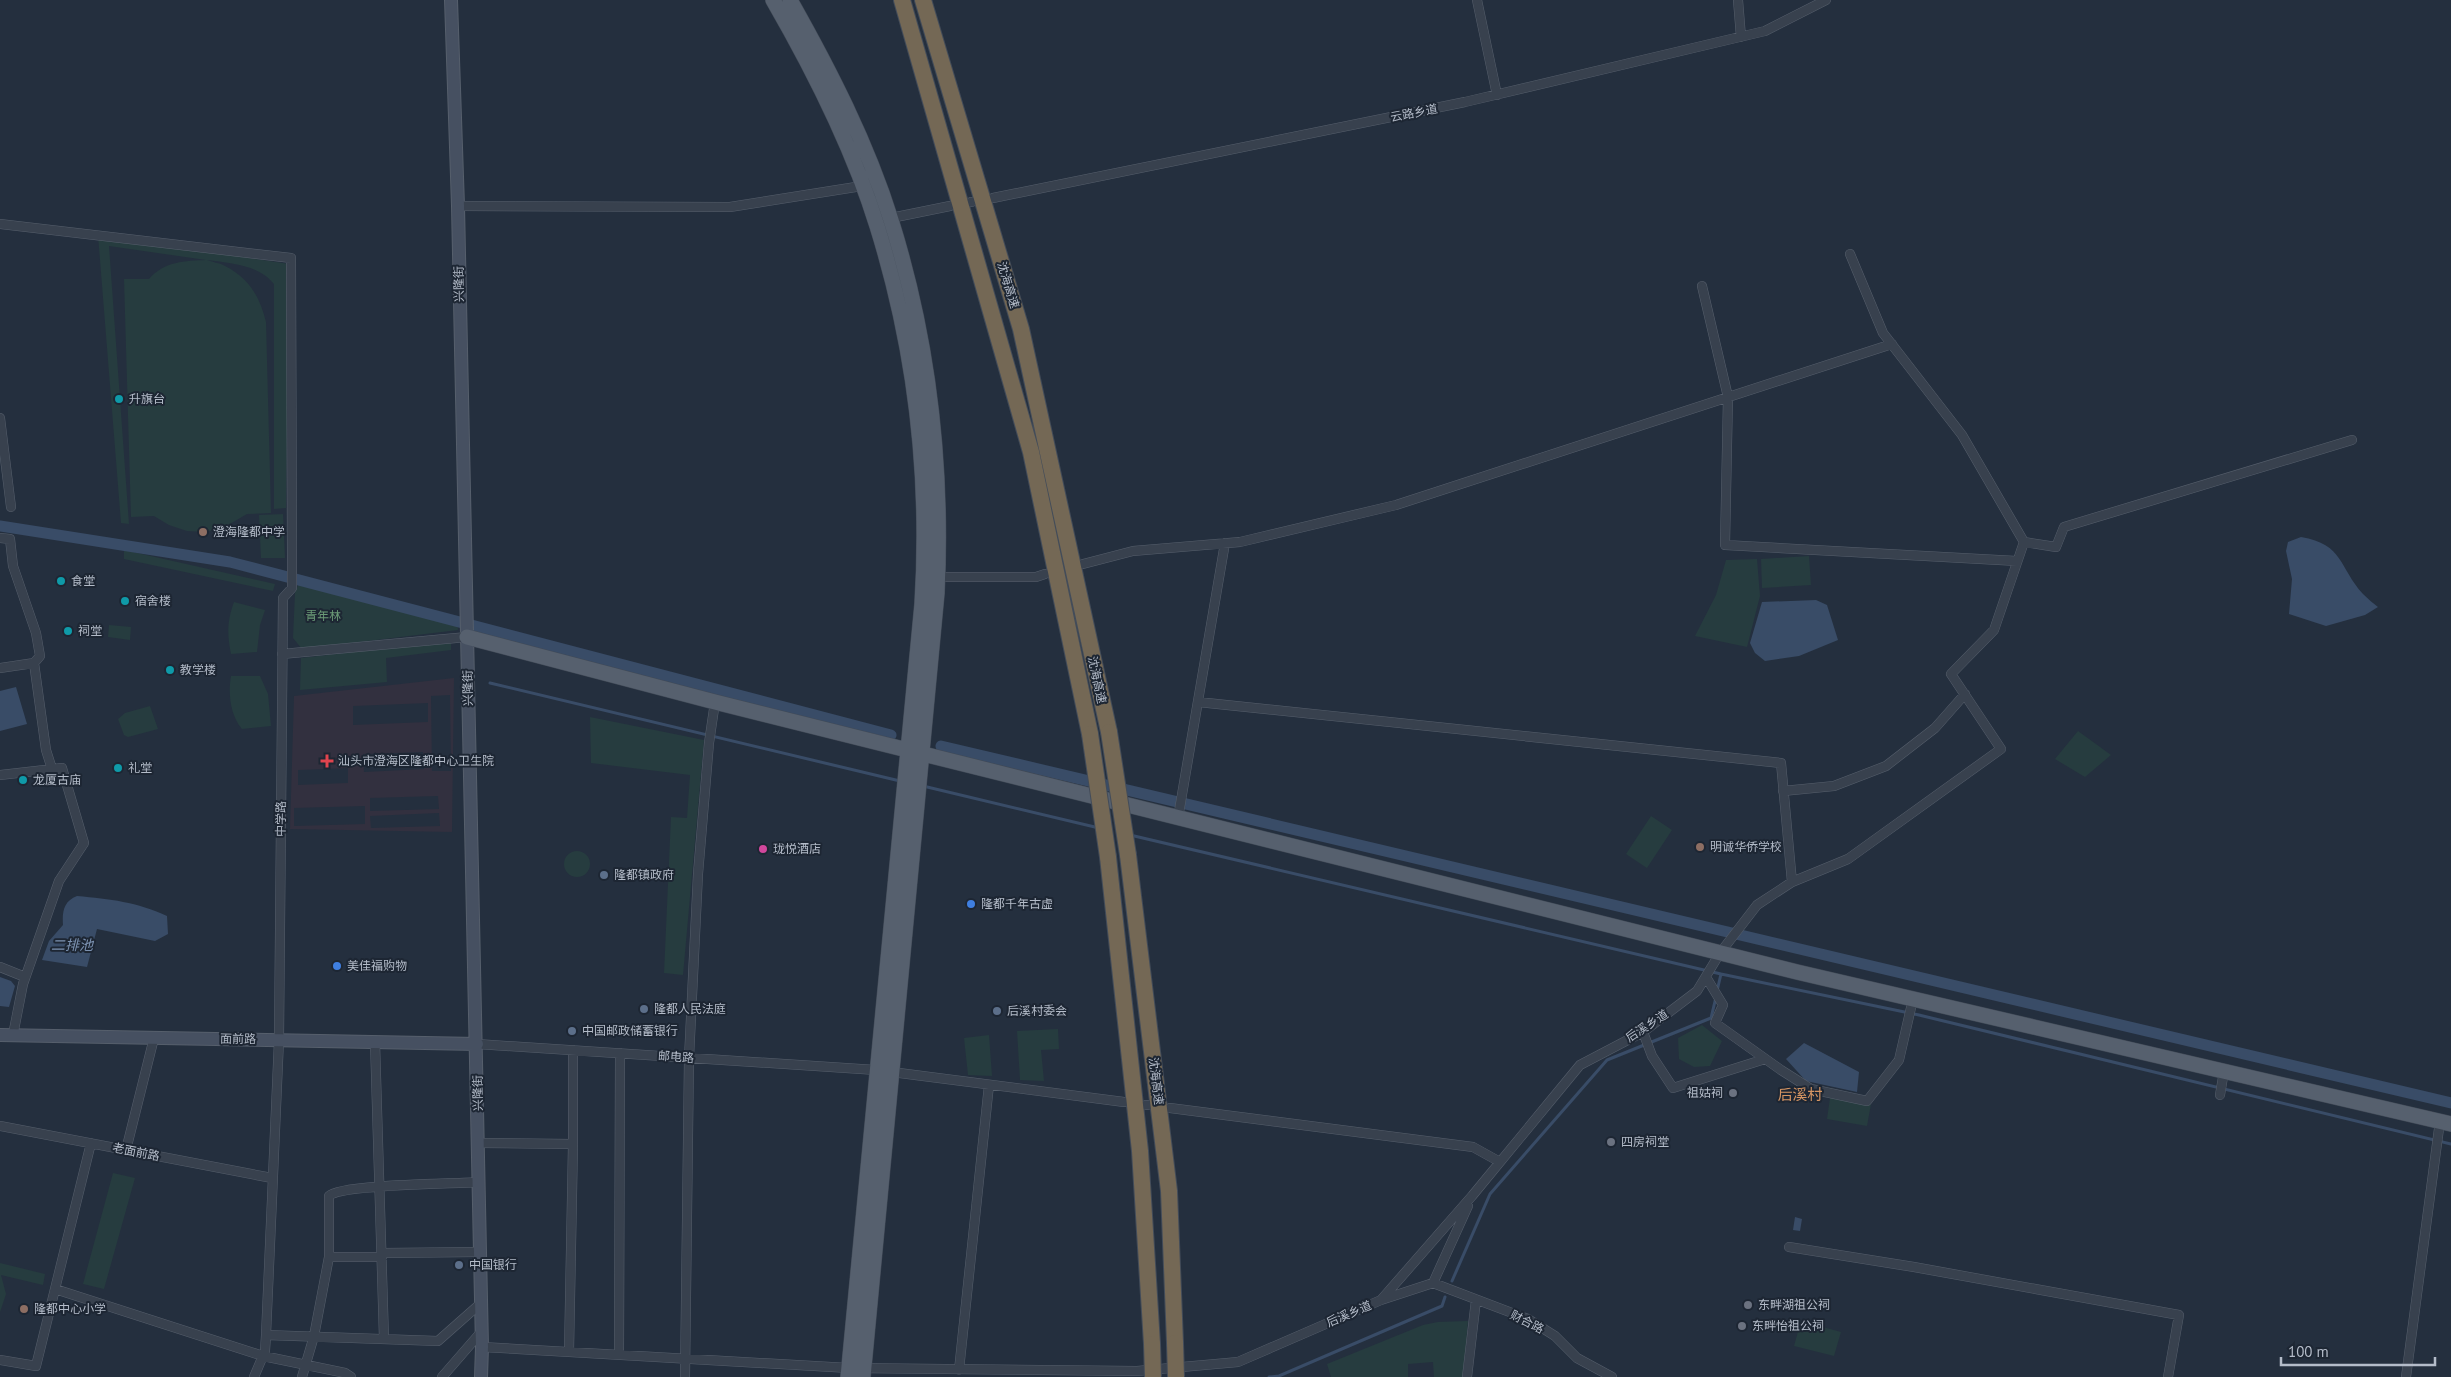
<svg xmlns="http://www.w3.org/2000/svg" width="2451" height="1377" font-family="'PT Sans','Noto Sans SC',sans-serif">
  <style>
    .medical { fill: #32303f; fill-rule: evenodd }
    .green { fill: #263c3f }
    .water { fill: #394c67 }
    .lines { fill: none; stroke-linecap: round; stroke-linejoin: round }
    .stream { stroke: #394c67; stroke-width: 3 }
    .canal { stroke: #394c67; stroke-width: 11 }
    .street-casing { stroke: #565f6c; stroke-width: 10 }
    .secondary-casing { stroke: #565f6c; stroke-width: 14 }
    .primary-casing { stroke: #414a57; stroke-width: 16 }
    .highway-casing { stroke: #434c59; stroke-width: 18 }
    .street { stroke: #38414e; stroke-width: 9 }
    .secondary { stroke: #465061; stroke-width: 12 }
    .primary { stroke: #56606e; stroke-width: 15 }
    .highway { stroke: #746855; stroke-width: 16 }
    .highway-bridge-casing { stroke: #434c59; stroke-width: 18; stroke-linecap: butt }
    .highway-bridge { stroke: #746855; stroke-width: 16 }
    .culture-dot { fill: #0f9aa8; stroke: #1d2633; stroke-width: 2 }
    .education-dot { fill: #8d6e63; stroke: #1d2633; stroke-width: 2 }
    .health-dot { fill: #e0444e; stroke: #1d2633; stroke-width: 2 }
    .hotel-dot { fill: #d1479c; stroke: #1d2633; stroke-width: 2 }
    .service-dot { fill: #5c6f8a; stroke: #1d2633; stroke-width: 2 }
    .shop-dot { fill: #3f7fe0; stroke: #1d2633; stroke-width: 2 }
    .worship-dot { fill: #6b7280; stroke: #1d2633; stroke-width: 2 }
    .labels { text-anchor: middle; stroke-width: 4; stroke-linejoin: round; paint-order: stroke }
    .street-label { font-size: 12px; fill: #b4bcc9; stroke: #1d2633 }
    .poi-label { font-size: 12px; fill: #b4bcc9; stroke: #1d2633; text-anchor: start }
    .park-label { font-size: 12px; fill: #6b9a76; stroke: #1d2633 }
    .water-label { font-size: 14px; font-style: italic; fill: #7c92b1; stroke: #1d2633 }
    .quarter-label { font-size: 15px; fill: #d59563; stroke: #1d2633 }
  </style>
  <rect width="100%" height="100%" fill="#242f3e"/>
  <path class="medical" d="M454,678L452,832L290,829L294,696ZM450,695L451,771H432L431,696ZM428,703V722L353,725V706ZM423,752L424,769L364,772L363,754ZM348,768V783L298,785V770ZM438,796L439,809L370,811V798ZM365,806V824L294,826V808ZM439,813L440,826L371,828L370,816Z"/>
  <path class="green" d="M98,235L289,264L286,508L274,509V284C259,265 231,263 207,260C212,262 220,263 225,266C249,278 260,297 266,322L271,513L247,514L223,528L205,532L187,531L169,525L154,516L131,517L124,279H149C165,261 185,261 206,260L109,246L129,524L121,523Z
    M283,514L285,558H261L259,515Z
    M124,550L275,584L273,591L124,559Z
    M1809,556L1811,585L1762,588L1761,559Z
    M1757,559L1760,596L1747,647L1695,636L1716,595L1726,560Z
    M300,580L457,621L458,630L302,649L293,638L295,593Z
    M234,602L265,610L260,625L257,652L231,654C227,634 227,621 234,602Z
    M109,625L131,627L130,640L108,637Z
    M451,641V650L386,658L387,682L300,690L301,658Z
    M231,676H260L268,694L271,726L242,729C230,715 228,693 231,676Z
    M150,706L158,729L128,737L124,735L118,719L125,713Z
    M590,717L704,740L683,975L664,973L671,817L687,818L690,775L591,763Z
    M2078,731L2111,755L2085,777L2055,759Z
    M1651,816L1672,830L1647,868L1626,854Z
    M564 864a13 13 0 1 1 26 0a13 13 0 1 1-26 0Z
    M1702,1025L1722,1041L1710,1066L1694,1067L1679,1059L1678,1038Z
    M1058,1029L1059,1049L1041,1050L1044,1081L1020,1080L1017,1031Z
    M989,1035L992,1076L968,1075L964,1038Z
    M1830,1098L1871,1104L1867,1126L1827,1119Z
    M113,1173L135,1178L104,1289L83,1284Z
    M0,1263L45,1274L43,1285L1,1275L6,1294L0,1312Z
    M1468,1321L1463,1377H1434L1433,1362L1408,1364V1377H1331L1327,1364L1423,1325L1438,1322Z
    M1801,1321L1841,1332L1834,1356L1794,1346Z"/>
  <path class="water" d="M2301,537C2344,544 2339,568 2363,594C2368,599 2373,603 2378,607L2365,615L2326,626L2289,614L2292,579L2286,551L2288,542Z
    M1816,600L1827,605L1838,640L1799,656L1765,661L1755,653L1750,643L1762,602Z
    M16,687L27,724L0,731V691Z
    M77,896C110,899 137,902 167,916L168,934L155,941L97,929L87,967L42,960L49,941L63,925C62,911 64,901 77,896Z
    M0,977L11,981L15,986L9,1007L0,1006Z
    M1804,1043L1859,1072L1857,1092L1806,1081L1786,1059Z
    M1795,1217L1802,1219L1800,1231L1793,1230Z"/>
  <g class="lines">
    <path class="stream" d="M490,683L900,781
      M923,786L1099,828
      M1130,835L1721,974L1919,1015L2451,1144
      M1717,991L1721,974
      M1452,1281L1490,1194L1607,1060L1711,1018L1716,997
      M1269,1377L1279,1376L1442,1306L1445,1297"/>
    <path class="canal" d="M0,526L230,562L891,735
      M941,746L2451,1103"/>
    <defs>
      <path id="street" d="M1477,0L1497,95
        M1738,0L1741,37
        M993,198L1465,102L1765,31L1826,0
        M971,202H972
        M458,206L730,207L862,186
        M891,218L950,206
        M0,224L291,258L292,555
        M1702,286L1728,397L1725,545L2017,561
        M0,418L11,507
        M0,538L10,539L13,566L36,633L40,656L34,663
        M2024,542L2056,547L2064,527L2352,440
        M1083,564L1133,551L1240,542L1396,505L1892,344
        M938,577H1036L1045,574
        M282,654L467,637
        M0,668L34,663L46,750L52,769
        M1198,702L1781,763L1792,882
        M0,775L62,768L84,843L59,881L23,984L13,1035
        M1783,791L1834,786L1886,766L1935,728L1965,694
        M1178,818L1225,543
        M0,967L25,977
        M1706,977L1723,1005L1715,1023L1781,1070L1811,1089L1867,1101L1899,1060L1913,999
        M1643,1032L1652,1056L1673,1088L1765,1059
        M375,1042L384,1339
        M477,1044L876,1070L1124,1102
        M2220,1095L2224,1071
        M1146,1105H1148
        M1170,1108L1473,1147L1500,1162
        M0,1126L272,1178
        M478,1143L573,1144V1050
        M126,1150L154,1038
        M1789,1247L1914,1267L2179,1315L2168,1377
        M382,1253L480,1252
        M329,1257H382
        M1433,1283L1528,1319L1555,1336L1577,1358L1612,1377
        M55,1289L263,1356L345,1373L351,1377
        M1381,1300L1433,1283L1468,1206
        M266,1335L438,1341L481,1303
        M482,1347L849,1368L1137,1371L1238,1362L1381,1300L1472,1196L1580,1065L1643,1032L1697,991L1720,953L1757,905L1792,882L1848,859L2001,749L1951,674L1994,630L2024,542L1962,435L1883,333L1850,254
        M569,1352L573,1144
        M619,1355L620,1053
        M0,1360L36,1366L91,1143
        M959,1370L989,1085
        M254,1377L265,1351L266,1335L279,1040L283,598L292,588V549
        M302,1377L314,1336L329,1257V1196C341,1184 455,1184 479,1182
        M442,1377L482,1331
        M685,1377L689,1058L698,874L709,743L715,702
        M1467,1377L1476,1300
        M2406,1377L2440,1121"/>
      <path id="secondary" d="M451,0L458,206L482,1347L481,1377
        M0,1035L477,1044"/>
      <path id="primary" d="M773,0C814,71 853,148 877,226C915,348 930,477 922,604L848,1377
        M790,0C829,69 867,143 891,220C929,341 943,466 937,593L863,1377
        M467,637L715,702L1797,972L2451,1124"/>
      <path id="highway" d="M902,0L1031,452L1090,734
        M923,0L1021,329L1109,732
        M1128,855L1169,1191L1175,1343
        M1108,857L1140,1151L1152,1344"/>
    </defs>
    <use href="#street" class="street-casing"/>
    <use href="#secondary" class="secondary-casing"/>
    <use href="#primary" class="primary-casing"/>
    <use href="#highway" class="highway-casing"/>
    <use href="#street" class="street"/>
    <use href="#secondary" class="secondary"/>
    <use href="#primary" class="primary"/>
    <use href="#highway" class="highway"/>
    <defs>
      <path id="highway-bridge" d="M1109,732L1128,855
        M1090,734L1108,857
        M1175,1343L1176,1377
        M1152,1344L1153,1377"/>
    </defs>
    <use href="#highway-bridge" class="highway-bridge-casing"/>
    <use href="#highway-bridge" class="highway-bridge"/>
  </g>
  <g class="culture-dot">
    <circle cx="119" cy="399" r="5"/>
    <circle cx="61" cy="581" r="5"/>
    <circle cx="125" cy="601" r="5"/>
    <circle cx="68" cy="631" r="5"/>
    <circle cx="170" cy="670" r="5"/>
    <circle cx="118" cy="768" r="5"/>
    <circle cx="23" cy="780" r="5"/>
  </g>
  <g class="education-dot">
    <circle cx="203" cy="532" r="5"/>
    <circle cx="1700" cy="847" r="5"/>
    <circle cx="24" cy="1309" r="5"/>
  </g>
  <path class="health-dot" d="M324.5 753.5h5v5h5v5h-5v5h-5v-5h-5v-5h5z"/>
  <circle class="hotel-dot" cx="763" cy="849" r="5"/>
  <g class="service-dot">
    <circle cx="604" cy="875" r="5"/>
    <circle cx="644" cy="1009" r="5"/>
    <circle cx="997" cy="1011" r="5"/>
    <circle cx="572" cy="1031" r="5"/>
    <circle cx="459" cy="1265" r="5"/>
  </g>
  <g class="shop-dot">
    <circle cx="971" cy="904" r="5"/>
    <circle cx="337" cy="966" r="5"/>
  </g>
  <g class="worship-dot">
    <circle cx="1733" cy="1093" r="5"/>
    <circle cx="1611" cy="1142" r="5"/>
    <circle cx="1748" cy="1305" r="5"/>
    <circle cx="1742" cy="1326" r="5"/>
  </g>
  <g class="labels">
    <g class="street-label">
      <text transform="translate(1414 113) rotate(-11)" y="4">云路乡道</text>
      <text transform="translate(459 284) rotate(-91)" y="4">兴隆街</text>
      <text transform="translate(1008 285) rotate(73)" y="4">沈海高速</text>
      <text transform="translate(1097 680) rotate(78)" y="4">沈海高速</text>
      <text transform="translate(468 688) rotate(-91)" y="4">兴隆街</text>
      <text transform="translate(281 819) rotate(-89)" y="4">中学路</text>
      <text transform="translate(1647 1026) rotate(-33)" y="4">后溪乡道</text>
      <text transform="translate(238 1039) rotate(1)" y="4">面前路</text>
      <text transform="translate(676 1057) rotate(4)" y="4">邮电路</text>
      <text transform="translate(1156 1081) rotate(83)" y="4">沈海高速</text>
      <text transform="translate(478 1093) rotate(-91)" y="4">兴隆街</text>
      <text transform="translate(136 1152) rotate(11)" y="4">老面前路</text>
      <text transform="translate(1349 1314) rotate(-23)" y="4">后溪乡道</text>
      <text transform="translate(1527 1322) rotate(27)" y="4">财合路</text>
    </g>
    <g class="poi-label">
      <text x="129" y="403">升旗台</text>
      <text x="213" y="536">澄海隆都中学</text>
      <text x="71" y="585">食堂</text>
      <text x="135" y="605">宿舍楼</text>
      <text x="78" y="635">祠堂</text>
      <text x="180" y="674">教学楼</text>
      <text x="338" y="765">汕头市澄海区隆都中心卫生院</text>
      <text x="128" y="772">礼堂</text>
      <text x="33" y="784">龙厦古庙</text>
      <text x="1710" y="851">明诚华侨学校</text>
      <text x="773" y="853">珑悦酒店</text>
      <text x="614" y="879">隆都镇政府</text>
      <text x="981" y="908">隆都千年古虚</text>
      <text x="347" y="970">美佳福购物</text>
      <text x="654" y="1013">隆都人民法庭</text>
      <text x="1007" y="1015">后溪村委会</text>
      <text x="582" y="1035">中国邮政储蓄银行</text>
      <text x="1723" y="1097" text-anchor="end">祖姑祠</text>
      <text x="1621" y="1146">四房祠堂</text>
      <text x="469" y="1269">中国银行</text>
      <text x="1758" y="1309">东畔湖祖公祠</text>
      <text x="34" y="1313">隆都中心小学</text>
      <text x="1752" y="1330">东畔怡祖公祠</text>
    </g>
    <g class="park-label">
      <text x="323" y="620">青年林</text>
    </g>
    <g class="water-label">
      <text x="72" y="950">二排池</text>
    </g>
    <g class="quarter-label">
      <text x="1800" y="1100">后溪村</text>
    </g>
  </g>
  <path d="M2281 1357v8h154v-8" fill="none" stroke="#b4bcc9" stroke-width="2.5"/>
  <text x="2288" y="1357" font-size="15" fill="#b4bcc9" stroke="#1d2633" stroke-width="4" paint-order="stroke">100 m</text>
</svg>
